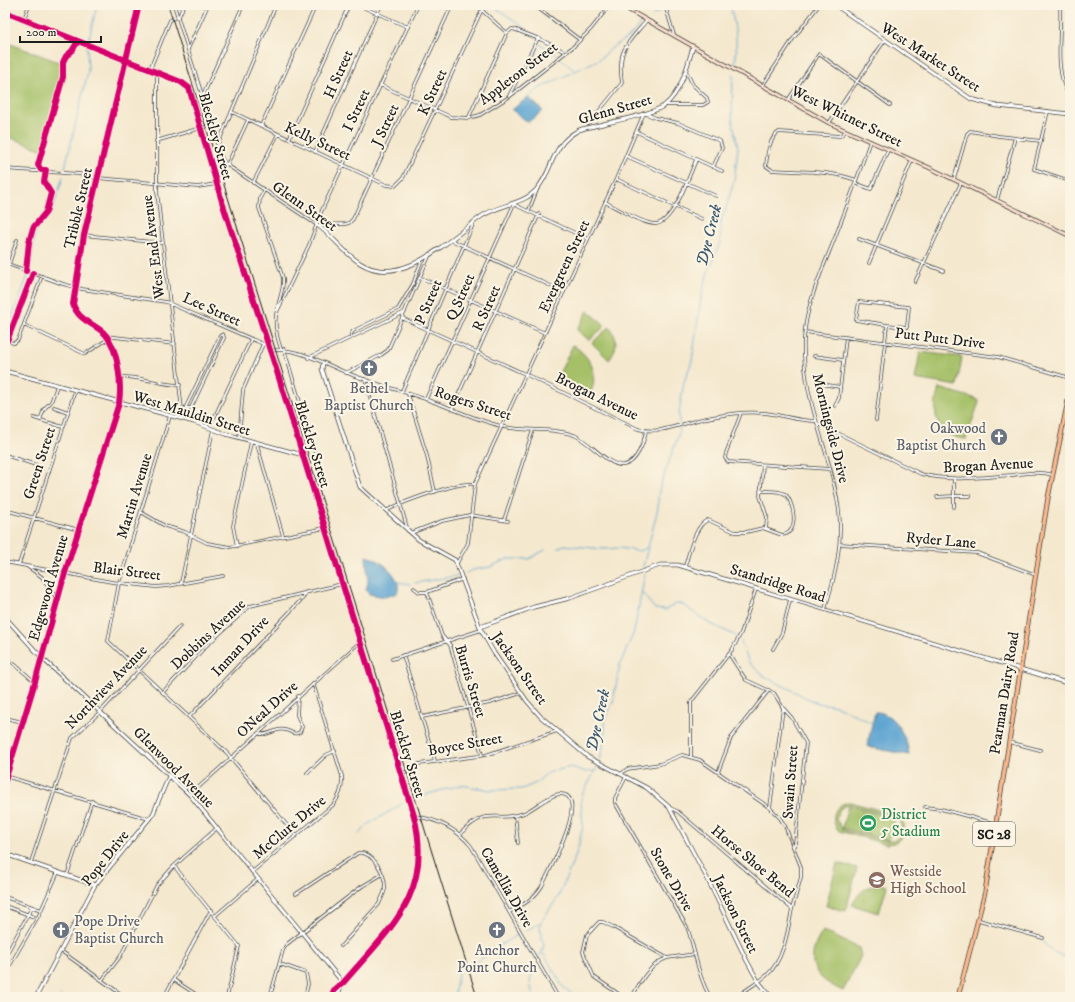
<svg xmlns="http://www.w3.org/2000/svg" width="1075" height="1002" font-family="'IM FELL DW Pica',serif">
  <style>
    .green { fill: #a5c067; stroke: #606e42; fill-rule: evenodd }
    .water { fill: #59a2d0; stroke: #3a5f76 }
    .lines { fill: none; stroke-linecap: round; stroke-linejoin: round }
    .stream { stroke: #59a2d0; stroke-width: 1 }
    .minor-casing { stroke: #3c3b37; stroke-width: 3.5 }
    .tertiary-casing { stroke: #3c3b37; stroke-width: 4.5 }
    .secondary-casing { stroke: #3c3b37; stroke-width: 4.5 }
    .trunk-casing { stroke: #3c3b37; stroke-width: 5 }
    .minor { stroke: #fff; stroke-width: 2 }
    .tertiary { stroke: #fff; stroke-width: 3 }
    .secondary { stroke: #fee3d2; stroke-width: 3 }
    .trunk { stroke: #fcba8e; stroke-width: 3.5 }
    .rail { stroke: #1c1c1c; stroke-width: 1 }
    .cycleway-casing { stroke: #fcf5e5; stroke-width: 8 }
    .cycleway { stroke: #d6006c; stroke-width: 6 }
    .labels { text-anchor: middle; stroke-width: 4; stroke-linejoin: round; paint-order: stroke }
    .shield { fill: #fcf5e5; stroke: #5f5d58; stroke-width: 1 }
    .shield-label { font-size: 14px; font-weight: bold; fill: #1c1c1c }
    .street-label { font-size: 15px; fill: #1c1c1c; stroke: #fcf5e5 }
    .worship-label { font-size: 15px; fill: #5b616d; stroke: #fcf5e5 }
    .leisure-label { font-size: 15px; fill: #27864d; stroke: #fcf5e5; text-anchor: start }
    .education-label { font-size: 15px; fill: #785e54; stroke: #fcf5e5; text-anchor: start }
    .water-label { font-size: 16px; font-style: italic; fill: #37586d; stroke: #fcf5e5 }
  </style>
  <rect width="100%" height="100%" fill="#fcf5e5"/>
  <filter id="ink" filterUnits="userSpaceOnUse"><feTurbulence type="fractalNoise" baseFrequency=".025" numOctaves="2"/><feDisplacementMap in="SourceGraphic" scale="8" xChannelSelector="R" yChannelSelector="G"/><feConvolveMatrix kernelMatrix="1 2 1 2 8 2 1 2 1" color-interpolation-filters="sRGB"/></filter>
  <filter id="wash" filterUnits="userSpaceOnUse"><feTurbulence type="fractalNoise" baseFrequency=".012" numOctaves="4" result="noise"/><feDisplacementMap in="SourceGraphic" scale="16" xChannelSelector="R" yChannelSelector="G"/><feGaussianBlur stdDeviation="0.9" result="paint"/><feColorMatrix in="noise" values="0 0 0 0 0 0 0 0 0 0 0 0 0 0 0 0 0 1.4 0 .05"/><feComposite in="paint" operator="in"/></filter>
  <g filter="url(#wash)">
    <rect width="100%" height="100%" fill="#f4e8ce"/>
    <path class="green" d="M5,42L64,64L65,77L43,150L6,136L5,138Z
      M588,311L604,324V327L589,340L577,330Z
      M609,327C618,337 618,349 609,360L592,343Z
      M573,345C592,359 599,372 590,395L558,381L557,378Z
      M920,352L962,357L957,386L915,379Z
      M939,388L977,399L979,402L966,439C935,436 931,414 939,388Z
      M850,802L898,815L904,824L902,837L894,843L886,844L839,831C828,819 835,803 850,802ZM846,805H851L892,816L897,819L901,825C904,848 880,839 867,836C859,834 850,833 842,829L836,819L840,809Z
      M848,806L895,818L889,840L842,828Z
      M837,863L857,868L846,911L826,906Z
      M879,884L887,886L879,913L852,905C858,893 866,886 879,884Z
      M823,931L859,948L861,956L843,991C813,978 803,961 823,931Z"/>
    <path class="water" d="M528,97L543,111L528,122L512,110Z
      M366,556C380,558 404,578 397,593L385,597L369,594L366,590L368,582Z
      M875,712C894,711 908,739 909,755L873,748L867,746Z"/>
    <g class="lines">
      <path class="stream" d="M492,5L535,35
        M730,5C734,20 740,49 734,65
        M669,6L670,5
        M653,15L665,8
        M88,43L97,5
        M539,43L557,55
        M561,59L574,70
        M528,97L538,89L600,59L612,48L631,35L641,22
        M65,168L88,71L87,46
        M30,269L35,233L40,225L51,214L63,177
        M5,334L28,276
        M679,423V413L684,382L692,361L701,298L707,275L720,243L721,219L726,208L734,181L738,148L732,117L733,74
        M558,548L564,545L603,549L620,548L639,551L649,547
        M643,567L658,508V495L662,481L680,431L679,427
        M466,573L473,570L490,567L508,559H529L545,550
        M397,582L410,584
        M415,583L457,576
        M642,593L655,609L665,610L676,604H682L707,622L736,636
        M741,641L749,663L764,676L809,699L818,703L837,706L872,723
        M600,761L605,737V720L613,702L620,664L634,632L645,574
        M421,796L461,785L490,790L522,789L536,783L547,773L554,771L571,767L586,772L595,771
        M359,834L370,823L402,804
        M526,931L541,922
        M1043,942L1051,951L1070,959
        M543,953L563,987L576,997
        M540,956L544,946L540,929L541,922L558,897L577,852L583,826L581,803L582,795L599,764
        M473,964C489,955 502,942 518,935
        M60,995L62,997
        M454,997L458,973L463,966
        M533,997L530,982L533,965"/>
    </g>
  </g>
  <g filter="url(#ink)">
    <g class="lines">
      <defs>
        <path id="minor" d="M174,5L222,159L227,165L317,225
          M358,5L408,27
          M476,5L507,33L512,29L516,30L542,40L565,52
          M534,5L580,40
          M665,5L674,35
          M1060,5C1062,36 1053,70 1070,98
          M623,6L628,5
          M24,19L29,5
          M188,49L208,5
          M150,69L170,20L179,16L184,5
          M157,73V191L183,419
          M380,85L451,117L469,118L480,115L509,97L574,46L591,29L610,5
          M763,85L793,39L819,5
          M509,96L538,38
          M202,98L243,5
          M788,100L819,54L890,105
          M666,105H703L708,102L707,98L693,85L686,71
          M1048,111L1034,169L1070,181
          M232,112L386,185L395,186L403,178L484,5
          M469,117L507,33
          M591,121L622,83C617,49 627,44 647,20
          M829,123L885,40
          M261,126L316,5
          M846,131L840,136L779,132C769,138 767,155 766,166L772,170C801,172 829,170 856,180
          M637,132L722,171
          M289,139L349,5
          M156,141L211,125
          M5,144V143
          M218,144L276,5
          M315,152L381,5
          M626,156L716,196
          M227,165L248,120
          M5,169L79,174L98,178L198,187L216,184
          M616,179L702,219
          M954,179L967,134L970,131L999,136L1041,141
          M253,183L278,134
          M855,183L871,189L888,150
          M264,191L260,198L259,208L283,278C284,288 280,296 278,306C273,321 276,335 281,349
          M997,200L1015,138
          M605,202C617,208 644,225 656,224C674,222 690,174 696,160
          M513,204L588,239
          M529,210L537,190
          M317,225L345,224L349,223L353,219L451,7L450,5
          M84,235L162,243
          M859,239L944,271
          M451,240L564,292
          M5,263L63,284L82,289L166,302L268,346
          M869,263L912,160
          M9,264L17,240
          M421,278L545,333
          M915,282L961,183
          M276,314L309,245L322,210L418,5
          M402,318L525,374L638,429C661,435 684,422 707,418C725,414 745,411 765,413C782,415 799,421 816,421
          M24,325L85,354L108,339
          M805,332L998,357L1070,378
          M106,336L175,344
          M351,337V334L353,331L398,309L413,284L422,259
          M5,341L14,343L18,340L42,276
          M284,349L324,482
          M271,351C293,345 329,366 350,374C380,386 410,393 439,404C461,412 482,422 505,427C527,432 552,427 574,435C589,441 610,468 624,465C637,463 644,442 646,431
          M814,356L843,360
          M308,358L405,312
          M346,373L381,355L388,350L429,256
          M121,377C141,376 159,385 180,385
          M365,379L408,531
          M821,384L840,387
          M402,391L474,222
          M408,394L427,456L435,492
          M426,399L514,204
          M835,406L839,398L846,337
          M54,407L68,412
          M452,409L539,214
          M183,413L220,336L223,334L224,338L191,408H187
          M741,413L726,453L725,458L728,462L829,469
          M170,416L119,583L108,641L227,753L296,836
          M34,418L63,427
          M40,420L44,409L51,402L57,386
          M876,420L887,325L856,320L859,302L909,307L907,327L887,325
          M817,423L921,474C951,482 983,477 1013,475C1026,473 1040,471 1053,475
          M206,426L215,416L251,339
          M239,438L243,390L263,344
          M257,444L283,536
          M5,455L36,465
          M763,465L760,496L767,517L766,529
          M937,497L954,496V478
          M954,507V496H970
          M5,510L79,530
          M386,511C402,502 459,481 475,484
          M141,512L165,526L185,532L207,543L230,547L325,528
          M504,520L533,430
          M411,533L442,521L470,515L508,521
          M840,544L977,553L1036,575
          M237,546L233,526L251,442
          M5,562L112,582L156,587L168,586L223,576
          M457,563L468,543L475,484L616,179L644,113L656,118L678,123L720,141L722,148L713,167
          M19,564L75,391
          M685,566C689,554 695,524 708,520L735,532H746L763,528L782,535C801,533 793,500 785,494C779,490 768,491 760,491
          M28,567L42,577L57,599
          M181,583L213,430
          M414,588L419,592H427L463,579
          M427,592L442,636L450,645L482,755
          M825,609C835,577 843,545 839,511C832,453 801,399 804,339C806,300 826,263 839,227C850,199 860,170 870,141
          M773,649L782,633L790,600
          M729,654L746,680L774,693L783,708L792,718L806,743L795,844L793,847
          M403,655L435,761
          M5,656L35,682
          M392,659L481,630
          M163,692L206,646L250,606L342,584
          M190,716L303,598L306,592
          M422,717L490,703L521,693
          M5,718L23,722
          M258,733C267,738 276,727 285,730C291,731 294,736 300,732L302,727L297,715L298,696
          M1009,742L1040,750
          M691,756V702L732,650L741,633L756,589
          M718,772L731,738L769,690
          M307,773L326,755L335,751
          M402,774L419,764L486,755L557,731
          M621,774L627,769L660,764L682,755L700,760L770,808L780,818L785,826L801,867V877L792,909L677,811L670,808
          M5,776L149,819
          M626,777L615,798V803L687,927C696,951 697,975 710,997
          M5,781L35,682L65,573L119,404
          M190,795L360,642
          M925,807L941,809L996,824
          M770,808L783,708
          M515,815L518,843
          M414,816C437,819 456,828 471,846L558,997
          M460,834C490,804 493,824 524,813C534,809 551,793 561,794C591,795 548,873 542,886C534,899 523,905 509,912
          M31,862L72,738L101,711L180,626
          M174,866L239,946L227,997
          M252,872L333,805C340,796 343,787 342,776L313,683
          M67,875L92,801
          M296,894L358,853C373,851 386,875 385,889C384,894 381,899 379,904L341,946
          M5,897L41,910
          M5,906L37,918
          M216,915L258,879
          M979,920L1043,938
          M61,951L125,997
          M5,957L32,907
          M280,964L306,973L308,984L305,997
          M5,974L39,915L58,872
          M102,980L120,957L157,885L174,866L217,828
          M174,980L200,997
          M164,997L211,910
          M270,997L283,950L287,944L361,887L381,875
          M623,997L594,977L583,952L587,935L599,922H603L613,927L667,958L695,954
          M632,997C640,982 650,964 667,958
          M737,997C746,989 758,983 767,975C784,960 788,930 792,909"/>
        <path id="tertiary" d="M835,5L971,99L997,106L1070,114
          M5,12L181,82L189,88L223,205L279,378L414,816C434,894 389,929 343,983L334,990L331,997
          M317,225C333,236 344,253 360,263C402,290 450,238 482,216C498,205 524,204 536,190C555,169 549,146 579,130C598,124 653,115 665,105C682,91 687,66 693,47
          M323,364L322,369L360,487L419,540L455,560L481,630L494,653L527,701L540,716L588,757L647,788L669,807L707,878L747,961L758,981L771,997
          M5,371L194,422L226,434L303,455
          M119,403C122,384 118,347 104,333C93,323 78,320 73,304L84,235L139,5
          M5,617L42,658L190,795L343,983
          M480,627L534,607L570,598L660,565H678L1070,684
          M5,854L95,885
          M36,997L95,885L153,814L169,776
          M337,997L342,984"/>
        <path id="secondary" d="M620,5L829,123L930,168L1070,236"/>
        <path id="trunk" d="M958,997L985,892L1048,498L1070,391"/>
      </defs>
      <use href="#minor" class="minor-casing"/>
      <use href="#tertiary" class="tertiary-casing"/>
      <use href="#secondary" class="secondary-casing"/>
      <use href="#trunk" class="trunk-casing"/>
      <use href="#minor" class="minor"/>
      <use href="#tertiary" class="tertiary"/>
      <use href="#secondary" class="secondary"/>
      <use href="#trunk" class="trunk"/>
      <path class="rail" d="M168,5L477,997"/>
      <defs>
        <path id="cycleway" d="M5,12L181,82L189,88L223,205L279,378L414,816C434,894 389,929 343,983L334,990L331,997
          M26,271L29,242L33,228L46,212L51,193L44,182L46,170H41L38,165L63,77V62L66,56L72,51L78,41
          M7,341L33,273
          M5,781L35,682L65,573L119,403C122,384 118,347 104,333C93,323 78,320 73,304L84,235L139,5"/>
      </defs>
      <use href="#cycleway" class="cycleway-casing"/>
      <use href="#cycleway" class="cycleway"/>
    </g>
  </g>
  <defs>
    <symbol id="church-disc" viewBox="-11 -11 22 22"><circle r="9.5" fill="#6b7280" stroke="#fcf5e5"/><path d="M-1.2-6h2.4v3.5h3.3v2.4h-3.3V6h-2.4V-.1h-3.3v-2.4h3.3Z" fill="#fff"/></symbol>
    <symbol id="stadium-disc" viewBox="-11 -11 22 22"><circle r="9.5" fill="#2e9e5b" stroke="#fcf5e5"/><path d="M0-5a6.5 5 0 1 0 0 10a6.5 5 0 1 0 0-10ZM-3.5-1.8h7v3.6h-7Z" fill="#fff"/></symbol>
    <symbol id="school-disc" viewBox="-11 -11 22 22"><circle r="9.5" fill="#8d6e63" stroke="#fcf5e5"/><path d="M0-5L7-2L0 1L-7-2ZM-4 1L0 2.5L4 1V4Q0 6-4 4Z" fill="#fff"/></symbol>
  </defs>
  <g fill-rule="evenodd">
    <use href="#church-disc" x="359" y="358" width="20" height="20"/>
    <use href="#church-disc" x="989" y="427" width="20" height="20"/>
    <use href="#stadium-disc" x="858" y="813" width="20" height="20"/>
    <use href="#school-disc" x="867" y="870" width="20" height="20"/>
    <use href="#church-disc" x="51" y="920" width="20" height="20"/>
    <use href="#church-disc" x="487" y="920" width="20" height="20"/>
  </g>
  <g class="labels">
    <rect class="shield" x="973" y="822" width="42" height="24" rx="3"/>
    <g class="shield-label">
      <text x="994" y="839">SC 28</text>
    </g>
    <g class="street-label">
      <text transform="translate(931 57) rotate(33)" y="5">West Market Street</text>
      <text transform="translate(518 73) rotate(-37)" y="5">Appleton Street</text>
      <text transform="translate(338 74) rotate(-66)" y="5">H Street</text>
      <text transform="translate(432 92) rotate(-65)" y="5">K Street</text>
      <text transform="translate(615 109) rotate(-16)" y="5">Glenn Street</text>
      <text transform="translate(356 110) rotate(-65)" y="5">I Street</text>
      <text transform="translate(847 116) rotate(26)" y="5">West Whitner Street</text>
      <text transform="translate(385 125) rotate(-65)" y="5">J Street</text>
      <text transform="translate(216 136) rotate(74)" y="5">Bleckley Street</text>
      <text transform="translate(318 141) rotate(25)" y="5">Kelly Street</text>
      <text transform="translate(305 206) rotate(35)" y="5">Glenn Street</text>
      <text transform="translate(78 208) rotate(-77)" y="5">Tribble Street</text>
      <text transform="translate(153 247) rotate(-97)" y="5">West End Avenue</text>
      <text transform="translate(564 266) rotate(-65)" y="5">Evergreen Street</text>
      <text transform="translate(460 297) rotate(-66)" y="5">Q Street</text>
      <text transform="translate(428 302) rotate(-67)" y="5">P Street</text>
      <text transform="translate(486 308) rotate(-66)" y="5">R Street</text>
      <text transform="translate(212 309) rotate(24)" y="5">Lee Street</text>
      <text transform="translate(940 338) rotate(7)" y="5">Putt Putt Drive</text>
      <text transform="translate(597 396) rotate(26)" y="5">Brogan Avenue</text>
      <text transform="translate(473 403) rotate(18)" y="5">Rogers Street</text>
      <text transform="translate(192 413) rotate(17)" y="5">West Mauldin Street</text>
      <text transform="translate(831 428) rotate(76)" y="5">Morningside Drive</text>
      <text transform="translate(313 444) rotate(73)" y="5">Bleckley Street</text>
      <text transform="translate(39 463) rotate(-72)" y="5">Green Street</text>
      <text transform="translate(988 465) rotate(-3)" y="5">Brogan Avenue</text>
      <text transform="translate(134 496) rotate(-73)" y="5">Martin Avenue</text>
      <text transform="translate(941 540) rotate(5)" y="5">Ryder Lane</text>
      <text transform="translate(127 571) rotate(7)" y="5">Blair Street</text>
      <text transform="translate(778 583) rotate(17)" y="5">Standridge Road</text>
      <text transform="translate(48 588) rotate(-74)" y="5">Edgewood Avenue</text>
      <text transform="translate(208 634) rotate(-43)" y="5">Dobbins Avenue</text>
      <text transform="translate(240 646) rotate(-47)" y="5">Inman Drive</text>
      <text transform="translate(520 668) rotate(55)" y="5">Jackson Street</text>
      <text transform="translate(471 681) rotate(73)" y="5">Burris Street</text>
      <text transform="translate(106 687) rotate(-46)" y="5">Northview Avenue</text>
      <text transform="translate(1004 693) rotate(-81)" y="5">Pearman Dairy Road</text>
      <text transform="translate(267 709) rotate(-42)" y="5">ONeal Drive</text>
      <text transform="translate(465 744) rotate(-10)" y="5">Boyce Street</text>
      <text transform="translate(408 754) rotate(73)" y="5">Bleckley Street</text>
      <text transform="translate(174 767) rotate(45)" y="5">Glenwood Avenue</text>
      <text transform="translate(790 782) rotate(-86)" y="5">Swain Street</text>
      <text transform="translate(289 827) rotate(-40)" y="5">McClure Drive</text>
      <text transform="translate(105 858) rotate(-52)" y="5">Pope Drive</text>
      <text transform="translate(753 861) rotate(40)" y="5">Horse Shoe Bend</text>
      <text transform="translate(672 879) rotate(60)" y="5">Stone Drive</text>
      <text transform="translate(507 887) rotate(60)" y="5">Camellia Drive</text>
      <text transform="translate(736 914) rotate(64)" y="5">Jackson Street</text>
    </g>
    <g class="worship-label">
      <text x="369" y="393">Bethel<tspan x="369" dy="17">Baptist Church</tspan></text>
      <text x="986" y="433" text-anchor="end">Oakwood<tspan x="986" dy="17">Baptist Church</tspan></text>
      <text x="74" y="926" text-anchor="start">Pope Drive<tspan x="74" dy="17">Baptist Church</tspan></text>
      <text x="497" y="955">Anchor<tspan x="497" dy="17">Point Church</tspan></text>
    </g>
    <g class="leisure-label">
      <text x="881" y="819">District<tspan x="881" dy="17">5 Stadium</tspan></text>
    </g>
    <g class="education-label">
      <text x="890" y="876">Westside<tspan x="890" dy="17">High School</tspan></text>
    </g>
    <g class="water-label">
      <text transform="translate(708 235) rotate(-76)" y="6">Dye Creek</text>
      <text transform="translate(597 720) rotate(-78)" y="6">Dye Creek</text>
    </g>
  </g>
  <rect width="1075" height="1002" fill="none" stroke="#fcf5e5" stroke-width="20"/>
  <path d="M20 36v6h81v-6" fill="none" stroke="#1c1c1c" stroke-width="2"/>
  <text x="26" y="36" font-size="12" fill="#1c1c1c" stroke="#fcf5e5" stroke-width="3" paint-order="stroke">200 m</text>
</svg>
